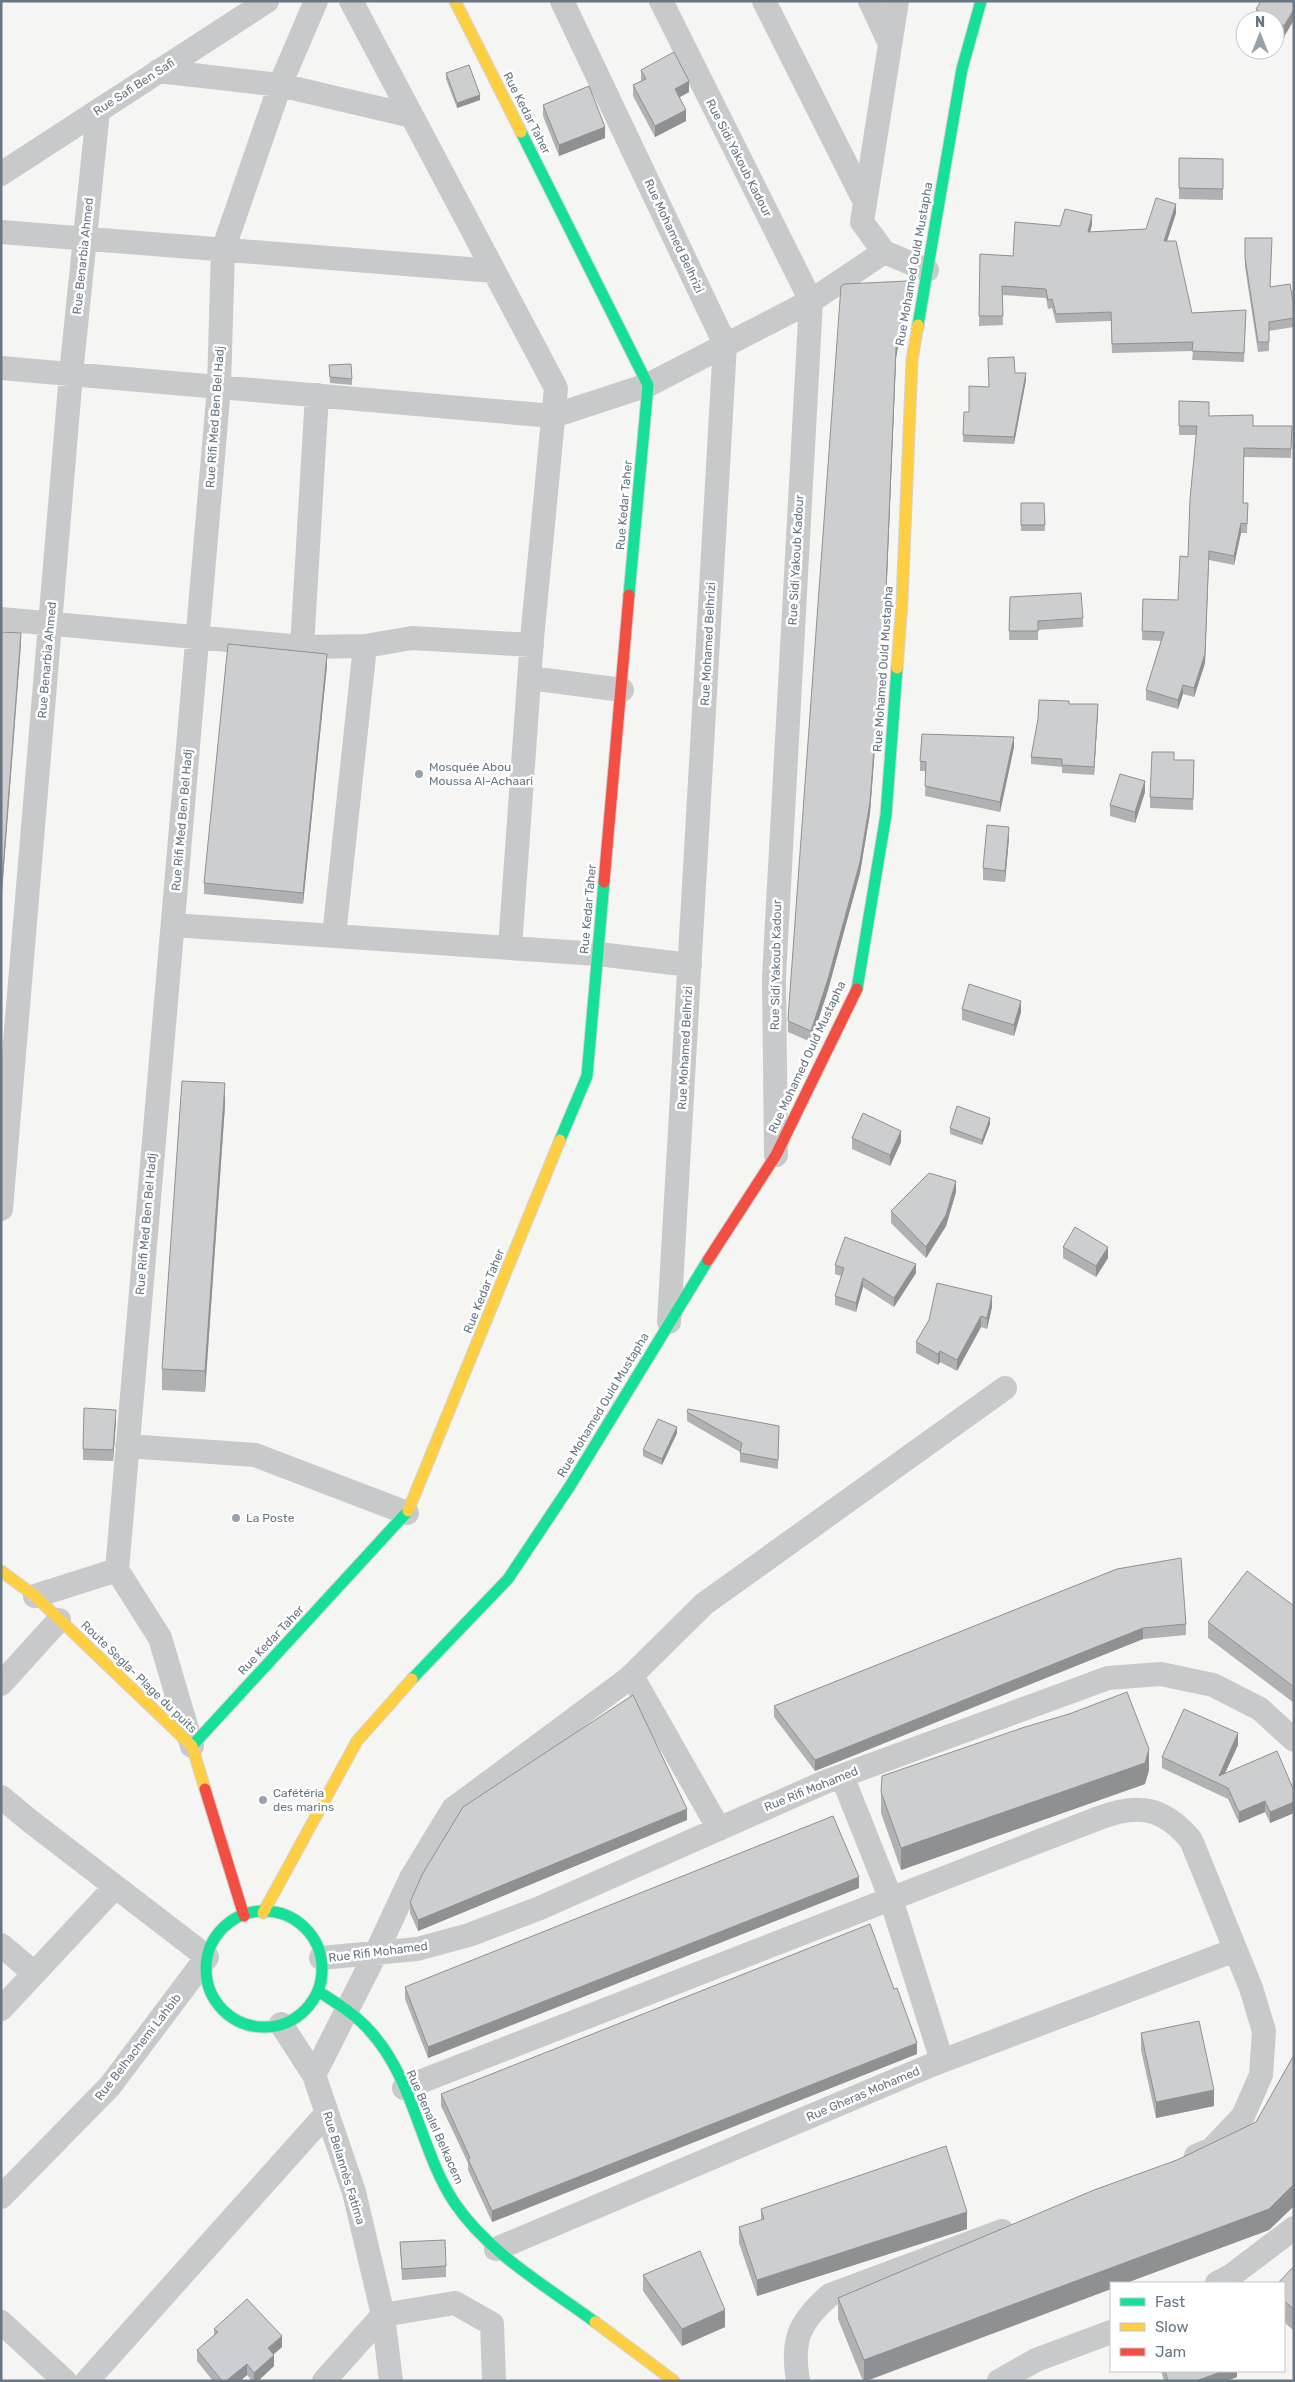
<svg xmlns="http://www.w3.org/2000/svg" width="1295" height="2382" font-family="Rubik,sans-serif">
  <style>
    .lines { fill: none; stroke-linecap: round; stroke-linejoin: round }
    .fast-casing { stroke: #d2d3d4; stroke-width: 13 }
    .slow-casing { stroke: #d2d3d4; stroke-width: 13 }
    .jam-casing { stroke: #d2d3d4; stroke-width: 13 }
    .street { stroke: #c8c9ca; stroke-width: 24 }
    .fast { stroke: #16e098; stroke-width: 11 }
    .slow { stroke: #ffcf43; stroke-width: 11 }
    .jam { stroke: #f24e42; stroke-width: 11 }
    .wall { fill: #afb1b2 }
    .shaded-wall { fill: #8f9091 }
    .building { fill: #cccecf; stroke: #8f9091 }
    .poi-dot { fill: #99a2ab; stroke: #fff; stroke-width: 2 }
    .labels { text-anchor: middle; stroke-width: 5; stroke-linejoin: round; paint-order: stroke }
    .street-label { font-size: 12px; fill: #677683; stroke: #fff }
    .poi-label { font-size: 12px; fill: #677683; stroke: #fff; text-anchor: start }
  </style>
  <rect width="100%" height="100%" fill="#f5f5f4"/>
  <g class="lines">
    <defs>
      <path id="fast" d="M521,132L648,385L629,595
        M918,325L962,69L981,1
        M857,989L886,815L897,668
        M560,1140L587,1076L604,882
        M412,1679L508,1579L570,1486L708,1260
        M192,1746L408,1511
        M206 1969a58 58 0 1 1 116 0a58 58 0 1 1-116 0Z
        M318,1991C336,2003 355,2014 369,2030C414,2078 419,2148 454,2202C488,2253 546,2286 595,2322"/>
      <path id="slow" d="M455,1L521,132
        M897,668L902,602L912,360L918,325
        M408,1511L560,1140
        M1,1571L35,1596L192,1746L205,1789
        M263,1913L357,1741L412,1679
        M595,2322L674,2381"/>
      <path id="jam" d="M604,882L629,595
        M708,1260L776,1155L857,989
        M205,1789L244,1916"/>
    </defs>
    <use href="#fast" class="fast-casing"/>
    <use href="#slow" class="slow-casing"/>
    <use href="#jam" class="jam-casing"/>
    <path class="street" d="M351,1L556,388L532,639L510,947
      M562,1L725,344L669,1322
      M661,1L811,301L774,977L776,1155
      M764,1L865,202
      M870,1L890,44
      M897,1L862,222L884,252L927,270
      M158,71L280,85L412,116
      M1,174L267,1
      M1,232L494,271
      M1,368L553,416L648,385L811,301L884,252
      M1,619L302,647L365,646L412,638L532,645
      M302,647L317,395
      M530,678L622,690
      M173,925L598,954L690,965
      M334,936L365,646
      M1,1209L71,374L98,111
      M127,1446L255,1455L407,1513
      M117,1570L160,1638L192,1746
      M35,1596L117,1570L219,387L223,250L280,85L316,1
      M632,1676L719,1829
      M1,1684L59,1620
      M842,1776L891,1899L942,2061
      M1,1797L30,1821L207,1957L110,2086L1,2197
      M1,1945L34,1973
      M321,1958L417,1949L469,1935L540,1908L825,1782L1108,1678L1161,1674L1213,1685L1260,1709L1294,1740
      M1,2009L115,1887
      M281,2024L314,2075L354,2192L383,2315L391,2381
      M314,2075L376,1953L411,1878L453,1809L628,1679L704,1604L1005,1388
      M404,2088L1099,1818C1139,1803 1163,1807 1191,1840L1251,1988L1264,2031L1261,2075L1243,2116L1212,2149L1196,2156
      M496,2249L934,2064L1235,1950
      M1217,2283L1232,2275L1294,2228
      M1,2322L65,2381
      M87,2381L327,2113
      M324,2381L383,2315L455,2303L492,2324L494,2381
      M798,2381C791,2340 799,2322 830,2295L1002,2231
      M999,2381L1036,2360L1111,2332"/>
    <use href="#fast" class="fast"/>
    <use href="#slow" class="slow"/>
    <use href="#jam" class="jam"/>
  </g>
  <path class="wall" d="M1294,1L1284,37L1275,32V20H1256V9Z
    M641,70L689,92L679,97L686,121L655,137L633,96V85L641,81Z
    M446,73L480,100L457,108L446,79Z
    M543,105L605,138L559,156L543,116Z
    M1179,158L1223,159V200L1179,199Z
    M1176,213L1167,241L1192,313L1246,310L1244,362L1192,360L1193,351L1112,353L1111,321L1056,323L1052,308L1048,309L1046,298L1002,295L1003,325L979,326L980,254L1013,256L1060,226L1092,224L1090,232L1146,229Z
    M1245,238L1271,287L1294,307V327L1269,331V351L1258,352L1245,267Z
    M907,292L896,359L886,601L870,813L860,873L828,990L811,1042L788,1032V1019Z
    M329,365L352,379V385L330,383Z
    M1015,373L1026,380L1014,444L963,442L964,412H969L988,387Z
    M1179,401L1209,416L1253,426H1292L1291,458L1244,457L1243,503H1248L1247,533H1241L1234,565L1209,560L1205,663L1194,697L1183,694L1178,709L1146,700V690L1161,641L1142,640L1143,599L1178,600L1188,557L1196,435H1179Z
    M1021,503H1044L1045,531H1021Z
    M1010,597L1083,618V627L1038,630V640H1009Z
    M327,665L303,904L204,894V883Z
    M1069,704L1098,711L1094,775L1062,773V767L1031,764V757L1038,719Z
    M1014,747L1000,812L925,796L926,771H920V761Z
    M1174,760H1194L1193,810L1150,808V797Z
    M1145,792L1135,823L1110,816V805Z
    M1009,838L1005,882L983,880V868Z
    M962,1009L1021,1012L1014,1036L962,1020Z
    M225,1105L205,1392L162,1390V1369Z
    M990,1124L982,1145L950,1134V1128Z
    M852,1138L901,1142L890,1166L852,1149Z
    M956,1192L946,1226L926,1258L891,1223V1211Z
    M1063,1247L1108,1258L1096,1277L1063,1258Z
    M835,1265L916,1273L894,1307L863,1287L856,1312L835,1305V1296L841,1276L835,1274Z
    M992,1307L987,1329L981,1327L957,1371L940,1362L938,1365L916,1353V1342Z
    M687,1412L779,1426L778,1469L740,1462V1452L687,1421Z
    M116,1421L113,1461L83,1460V1449Z
    M677,1433L662,1465L643,1456V1450Z
    M1117,1569L1186,1624V1635L1143,1639L815,1771L774,1717V1706Z
    M1294,1606V1703L1208,1638V1622Z
    M1238,1745L1225,1773L1294,1791V1813L1270,1823L1265,1812L1239,1823L1228,1799L1162,1768V1757Z
    M1149,1770L1145,1784L901,1870L881,1813V1792Z
    M687,1820L418,1931L410,1913V1902Z
    M859,1888L428,2058L405,1999V1987Z
    M1141,2033L1214,2106L1156,2118L1141,2050Z
    M917,2054L492,2222L468,2170V2163L441,2106V2094Z
    M1294,2055V2206L1269,2230L1126,2283H1111V2289L866,2381H863L838,2319V2298L1177,2160L1256,2122Z
    M761,2209L967,2229L757,2296L739,2243V2227L761,2220Z
    M400,2242L446,2266V2277L402,2280Z
    M1294,2266V2331L1284,2322V2283Z
    M643,2275L725,2327L682,2346L643,2291Z
    M214,2329L282,2347L274,2354V2366L258,2381H252L247,2375L240,2381H213L197,2361V2350L214,2335Z
    M1161,2371H1237V2377L1226,2381H1164Z"/>
  <path class="shaded-wall" d="M1294,9V20L1284,37V26Z
    M689,81V92L675,100V89Z
    M480,95V100L457,108V103Z
    M686,110V121L655,137V126Z
    M605,127V138L559,156V145Z
    M1176,204V213L1164,250V241Z
    M1092,215V224L1088,241V232Z
    M907,281V292L896,359L886,601L870,813L860,873L828,990L811,1042V1031L896,348Z
    M1026,373V380L1014,444V437Z
    M1241,523V533L1234,565V556Z
    M1209,551L1205,663L1194,697V688Z
    M21,633V644L1,906V895Z
    M327,654V665L303,904V893Z
    M1183,685V694L1178,709V700Z
    M1098,704V711L1094,775V767Z
    M1014,737V747L1000,812V802Z
    M1145,781V792L1135,823V812Z
    M1009,827V838L1005,882V871Z
    M1021,1001V1012L1014,1036V1025Z
    M225,1083V1105L205,1392V1371Z
    M990,1118V1124L982,1145V1140Z
    M901,1131V1142L890,1166V1155Z
    M956,1181V1192L946,1226L926,1258V1247Z
    M1108,1247V1258L1096,1277V1266Z
    M916,1264V1273L894,1307V1298Z
    M863,1278V1287L856,1312V1303Z
    M992,1296V1307L987,1329V1318Z
    M981,1316V1327L957,1371V1360Z
    M940,1351V1362L938,1365V1354Z
    M116,1410V1421L113,1461V1450Z
    M677,1427V1433L662,1465V1459Z
    M1143,1628V1639L815,1771V1760Z
    M1238,1733V1745L1220,1784L1219,1776Z
    M1149,1749V1770L1145,1784L901,1870V1848Z
    M1265,1801V1812L1239,1823V1812Z
    M1294,1802V1813L1270,1823V1812Z
    M687,1809V1820L418,1931V1920Z
    M859,1877V1888L428,2058V2047Z
    M917,2043V2054L492,2222V2211Z
    M1214,2090V2106L1156,2118V2102Z
    M1294,2184V2206L1269,2230L1126,2283H1111V2289L866,2381H864V2360Z
    M967,2212V2229L757,2296V2280Z
    M725,2310V2327L682,2346V2329Z
    M282,2336V2347L268,2359V2348Z
    M274,2355V2366L258,2381H254V2373Z
    M247,2364V2375L240,2381H226Z
    M1223,2371H1237V2377L1226,2381H1196Z"/>
  <path class="building" d="M1261,1H1294V9L1284,26L1256,9Z
    M674,52L689,81L675,89L686,110L655,126L633,85L646,79L641,70Z
    M469,65L480,95L457,103L446,73Z
    M589,86L605,127L559,145L543,105Z
    M1179,158L1223,159V189L1179,188Z
    M1156,198L1176,204L1164,241H1176L1192,313L1246,310L1244,353L1192,351L1193,342L1112,344L1111,312L1056,314L1052,299L1048,300L1046,289L1002,286L1003,316H979L980,254L1013,256L1015,222L1060,226L1065,209L1092,215L1088,232L1146,229Z
    M1245,238H1272L1270,287L1290,284L1294,307V318L1269,322V342H1258L1245,258Z
    M907,281L896,348L886,590L870,802L860,862L828,979L811,1031L788,1021V1019L841,286L845,284Z
    M1014,357L1015,373H1026L1014,437L963,435L964,412H969V386L989,387L988,358Z
    M351,364L352,379L330,377L329,365Z
    M1179,401L1209,402V416L1253,415V426H1292L1291,449L1244,448L1243,503H1248L1247,524L1241,523L1234,556L1209,551L1205,654L1194,688L1183,685L1178,700L1146,690L1164,632L1142,631L1143,599L1178,600L1180,556L1188,557L1190,499L1197,426H1179Z
    M1021,503H1044L1045,525H1021Z
    M1081,593L1083,618L1038,621V631H1009L1010,597Z
    M1,632L21,633L1,895Z
    M228,644L327,654L303,893L204,883Z
    M1039,700L1069,701V704H1098L1094,767L1062,765V759L1031,757L1038,719Z
    M922,734L1014,737L1000,802L925,786L926,762L920,761Z
    M1152,752H1174V760H1194L1193,799L1150,797Z
    M1120,774L1145,781L1135,812L1110,805Z
    M987,825L1009,827L1005,871L983,868Z
    M969,984L1021,1001L1014,1025L962,1009Z
    M182,1081L225,1083L205,1371L162,1369Z
    M957,1106L990,1118L982,1140L950,1128Z
    M863,1113L901,1131L890,1155L852,1138Z
    M929,1173L956,1181L946,1215L926,1247L891,1211Z
    M1075,1227L1108,1247L1096,1266L1063,1247Z
    M845,1237L916,1264L894,1298L863,1278L856,1303L835,1296L844,1268L835,1265Z
    M937,1283L992,1296L987,1318L981,1316L957,1360L940,1351L938,1354L916,1342L929,1320Z
    M84,1408L116,1410L113,1450L83,1449Z
    M688,1409L779,1426L778,1460L740,1453L742,1443L687,1412Z
    M658,1419L677,1427L662,1459L643,1450Z
    M1181,1558L1186,1624L1143,1628L815,1760L774,1706L1117,1569Z
    M1247,1571L1294,1606V1687L1208,1622Z
    M1127,1692L1149,1749L1145,1763L901,1848L881,1792L882,1776L1025,1727L1069,1714Z
    M633,1695L687,1809L418,1920L410,1902L423,1873L463,1807Z
    M1184,1709L1238,1733L1219,1776L1277,1751L1294,1791V1802L1270,1812L1265,1801L1239,1812L1228,1788L1162,1757Z
    M833,1816L859,1877L428,2047L405,1987Z
    M870,1924L894,1989L897,1988L917,2043L492,2211L468,2159L470,2158L441,2094Z
    M1199,2021L1214,2090L1156,2102L1141,2033Z
    M1294,2055V2184L1269,2209L864,2360L838,2298L1094,2190L1177,2160L1256,2122Z
    M946,2146L967,2212L757,2280L739,2227L764,2219L761,2209Z
    M445,2240L446,2266L402,2269L400,2242Z
    M700,2251L725,2310L682,2329L643,2275Z
    M1294,2266V2309L1284,2301V2283H1278Z
    M247,2299L282,2336L268,2348L274,2355L254,2373L247,2364L226,2381H222L197,2350L218,2332L214,2329Z
    M1165,2371H1223L1196,2381H1168Z"/>
  <g class="poi-dot">
    <circle cx="419" cy="774" r="5"/>
    <circle cx="236" cy="1518" r="5"/>
    <circle cx="263" cy="1800" r="5"/>
  </g>
  <g class="labels">
    <g class="street-label">
      <text transform="translate(134 87) rotate(-33)" y="4">Rue Safi Ben Safi</text>
      <text transform="translate(527 113) rotate(63)" y="4">Rue Kedar Taher</text>
      <text transform="translate(739 158) rotate(63)" y="4">Rue Sidi Yakoub Kadour</text>
      <text transform="translate(674 236) rotate(65)" y="4">Rue Mohamed Belhrizi</text>
      <text transform="translate(83 256) rotate(-84)" y="4">Rue Benarbia Ahmed</text>
      <text transform="translate(914 264) rotate(-80)" y="4">Rue Mohamed Ould Mustapha</text>
      <text transform="translate(215 417) rotate(-86)" y="4">Rue Rifi Med Ben Bel Hadj</text>
      <text transform="translate(624 505) rotate(-85)" y="4">Rue Kedar Taher</text>
      <text transform="translate(796 560) rotate(-87)" y="4">Rue Sidi Yakoub Kadour</text>
      <text transform="translate(708 644) rotate(-87)" y="4">Rue Mohamed Belhrizi</text>
      <text transform="translate(47 660) rotate(-85)" y="4">Rue Benarbia Ahmed</text>
      <text transform="translate(883 669) rotate(-86)" y="4">Rue Mohamed Ould Mustapha</text>
      <text transform="translate(182 820) rotate(-85)" y="4">Rue Rifi Med Ben Bel Hadj</text>
      <text transform="translate(588 909) rotate(-85)" y="4">Rue Kedar Taher</text>
      <text transform="translate(776 965) rotate(-89)" y="4">Rue Sidi Yakoub Kadour</text>
      <text transform="translate(685 1048) rotate(-87)" y="4">Rue Mohamed Belhrizi</text>
      <text transform="translate(807 1057) rotate(-65)" y="4">Rue Mohamed Ould Mustapha</text>
      <text transform="translate(146 1224) rotate(-85)" y="4">Rue Rifi Med Ben Bel Hadj</text>
      <text transform="translate(484 1291) rotate(-68)" y="4">Rue Kedar Taher</text>
      <text transform="translate(603 1405) rotate(-59)" y="4">Rue Mohamed Ould Mustapha</text>
      <text transform="translate(271 1640) rotate(-47)" y="4">Rue Kedar Taher</text>
      <text transform="translate(139 1677) rotate(44)" y="4">Route Segla- Plage du puits</text>
      <text transform="translate(811 1789) rotate(-22)" y="4">Rue Rifi Mohamed</text>
      <text transform="translate(378 1952) rotate(-7)" y="4">Rue Rifi Mohamed</text>
      <text transform="translate(138 2047) rotate(-52)" y="4">Rue Belhachemi Lahbib</text>
      <text transform="translate(863 2094) rotate(-23)" y="4">Rue Gheras Mohamed</text>
      <text transform="translate(435 2127) rotate(66)" y="4">Rue Benalel Belkacem</text>
      <text transform="translate(344 2168) rotate(73)" y="4">Rue Belannès Fatima</text>
    </g>
    <g class="poi-label">
      <text x="429" y="771">Mosquée Abou<tspan x="429" dy="14">Moussa Al-Achaari</tspan></text>
      <text x="246" y="1522">La Poste</text>
      <text x="273" y="1797">Cafétéria<tspan x="273" dy="14">des marins</tspan></text>
    </g>
  </g>
  <rect width="1295" height="2382" fill="none" stroke="#677683" stroke-width="5"/>
  <rect x="1110" y="2282" width="175" height="90" fill="#ffffff" stroke="#c2c8cd"/>
  <rect x="1120" y="2298" width="25" height="8" fill="#16e098" stroke="#c2c8cd"/>
  <text x="1155" y="2307" font-size="15" fill="#677683">Fast</text>
  <rect x="1120" y="2323" width="25" height="8" fill="#ffcf43" stroke="#c2c8cd"/>
  <text x="1155" y="2332" font-size="15" fill="#677683">Slow</text>
  <rect x="1120" y="2348" width="25" height="8" fill="#f24e42" stroke="#c2c8cd"/>
  <text x="1155" y="2357" font-size="15" fill="#677683">Jam</text>
  <g transform="translate(1260 35)"><circle r="24" fill="#ffffff" stroke="#c2c8cd"/>
  <path d="M0-4L9 19L0 12L-9 19Z" fill="#99a2ab"/>
  <text y="-8" font-size="14" font-weight="bold" text-anchor="middle" fill="#677683">N</text>
  </g>
</svg>
